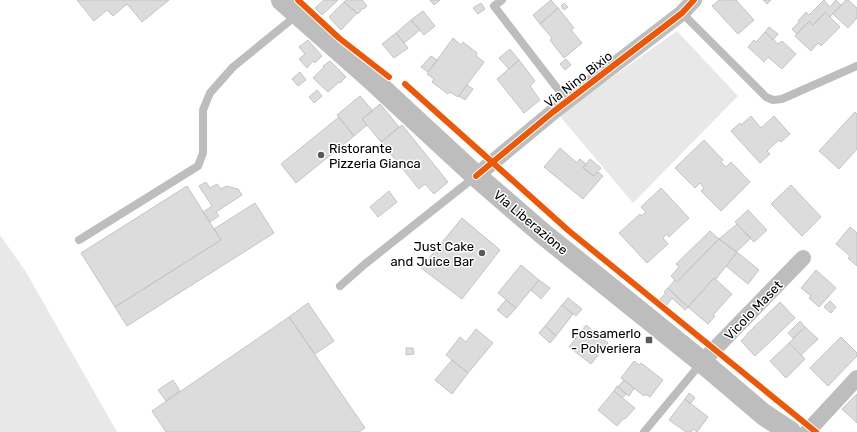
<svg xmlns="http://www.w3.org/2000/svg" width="857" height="432" font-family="Rubik,sans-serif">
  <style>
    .green { fill: #e8e8e8 }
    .building { fill: #dcdcdc; stroke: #c4c4c4 }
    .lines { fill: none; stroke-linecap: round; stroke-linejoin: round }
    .lane { stroke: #bdbdbd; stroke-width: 8 }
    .street { stroke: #bdbdbd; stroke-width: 16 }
    .primary { stroke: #bdbdbd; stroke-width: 22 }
    .cycleway-casing { stroke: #fff; stroke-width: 8 }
    .cycleway { stroke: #e8590c; stroke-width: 6 }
    .poi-dot { fill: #595959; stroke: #fff; stroke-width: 1.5 }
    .labels { text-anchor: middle; stroke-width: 3; stroke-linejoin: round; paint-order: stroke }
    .street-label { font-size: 13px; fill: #000; stroke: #fff }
    .poi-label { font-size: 13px; fill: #000; stroke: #fff; text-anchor: end }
  </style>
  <rect width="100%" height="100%" fill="#fff"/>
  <path class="green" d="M677,31L738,96L633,203L559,115Z
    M0,235L26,272L117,432H0Z"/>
  <path class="building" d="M77,0H169L142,22L127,4L113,16L107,10L94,21Z
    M324,0H338L322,15L315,8Z
    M346,0H362L367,6L364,9L363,8L358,14L344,2Z
    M430,0H440L434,5Z
    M551,0L558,8L540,24L533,15Z
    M719,0H736L754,20L738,34L712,6Z
    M763,0H771L767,4Z
    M824,0L830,7L836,0L841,5L830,17L825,12L813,25L809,21L797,34L792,29L799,22L798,21L806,12L809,15Z
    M846,0H848L857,8V18L848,28L833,14Z
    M344,2L357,13L341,30L329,17Z
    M481,3L485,9L478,14L473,8Z
    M564,3L568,7L564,10L561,6Z
    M558,8L574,28L571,30L582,43L564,58L550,40L552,38L540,24Z
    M423,11L435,26L424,35L411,20Z
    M825,12L840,27L821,46L818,43L811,51L795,36L809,21L813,25Z
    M411,20L420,30L404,43L396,33Z
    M769,27L778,34L773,40L765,32Z
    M765,32L778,44L782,41L796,54L782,69L768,57L764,62L748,47L754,40L756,42Z
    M396,33L408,48L394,58L382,44Z
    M453,38L461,45L463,42L477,53L476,56L484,62L458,97L450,92L448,94L432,82L434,79L427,74Z
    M308,40L322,56L315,63L313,61L307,68L299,59L305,54L299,47Z
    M510,49L519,60L509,69L499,58Z
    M431,56L437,60L428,72L421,67Z
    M566,59L571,65L565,70L560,64Z
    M519,60L535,81L530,86L540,100L524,113L497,79Z
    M330,61L346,77L340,83L339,82L328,92L313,78L324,67L323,66Z
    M300,72L306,80L298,86L292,79Z
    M467,85L473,89L465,100L459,96Z
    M317,90L322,96L314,103L309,97Z
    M360,96L373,111L362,119L367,125L354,136L337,115Z
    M380,104L399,127L381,142L362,119Z
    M855,112L857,114V149L839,169L819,151Z
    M751,116L761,128L774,116L790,134L781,142L779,140L767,151L770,154L760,163L731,131L740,123L741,125Z
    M339,117L354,136L296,183L281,164Z
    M402,125L448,182L434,194L425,184L419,189L381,142Z
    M704,140L723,160L721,162L726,167L731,162L750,182L721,211L701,191L704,188L700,183L695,188L675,168Z
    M560,148L577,163L580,159L586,164L583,168L594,176L598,172L603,176L583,199L544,167Z
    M590,159L601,168L594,176L583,168Z
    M206,182L210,188L217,184L221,189L226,186L238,189L242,195L216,212L219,216L210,222L203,212L212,206L199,186Z
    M791,185L821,217L802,236L771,204Z
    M187,186L221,240L115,307L81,253Z
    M661,188L689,218L669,237L667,234L663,238L668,244L647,263L619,233L640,214L641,216L646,212L641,207Z
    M389,191L397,202L378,217L370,207Z
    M255,203L274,233L127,326L115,307L221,240L214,229Z
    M748,210L767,230L754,242L735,222Z
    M462,218L500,250L462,299L421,268Z
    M737,224L751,238L736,252L719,239Z
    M850,227L857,233V266L848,258L850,256L836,244Z
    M710,231L719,239L677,282L671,276L679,267L676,264Z
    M719,239L737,252L716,279L714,278L688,307L668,288L675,280L677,282Z
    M737,252L759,270L748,284L726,266Z
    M521,265L539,280L516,308L498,293Z
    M816,270L836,288L819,307L809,298L811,296L801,288Z
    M714,278L732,294L713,315L715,316L708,324L688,307Z
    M539,280L550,288L541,299L531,290Z
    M668,288L688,307L685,310L672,298L667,305L660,299L666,293L664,292Z
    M568,298L582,309L576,316L562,305Z
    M506,300L516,308L507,318L497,310Z
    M830,301L836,307L831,313L824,307Z
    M780,302L795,318L755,356L741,341L747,335V334Z
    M308,303L334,341L315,354L289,317Z
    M562,305L573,314L556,336L545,326Z
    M289,317L365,428L359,432H166L152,411Z
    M800,321L805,327L793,338L788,333Z
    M586,325L608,343L591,364L569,347Z
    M545,326L556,336L550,343L539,333Z
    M805,327L818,339L801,355L789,343Z
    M476,329L493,343L468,373L446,355L460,337L466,342Z
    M841,337L857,353V356L828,386L810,368Z
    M789,343L805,359L786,378L770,361Z
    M406,348H413L414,354L406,355Z
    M452,360L468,373L452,394L435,380Z
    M634,361L639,365L641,363L663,380L650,397L645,394L644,396L621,378Z
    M173,380L180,391L166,401L158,390Z
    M624,380L634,388L629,396L618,387Z
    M617,386L626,394L622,398L614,391Z
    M614,391L635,408L625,419L624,418L617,426L598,410Z
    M689,393L695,398L690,404L685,399Z
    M857,394V423L842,409Z
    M685,399L708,417L697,432L693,429L691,432H686L669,420Z"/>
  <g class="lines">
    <path class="lane" d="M502,0L494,6L567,101
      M682,13L766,97L773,100L782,99L857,66
      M79,240L198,166L203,153V110L210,93L233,67L297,15
      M340,286L365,264L476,176
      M644,432L702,362"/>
    <path class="street" d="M476,176L553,112L682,13L694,0
      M702,362L803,258
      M807,432L857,378"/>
    <path class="primary" d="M282,0L368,76L476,176L542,233L702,362L763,414L790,432"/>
    <defs>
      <path id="cycleway" d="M298,0L339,38L389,77
        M405,84L569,231L816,432
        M476,176L553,112L682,13L694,0"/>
    </defs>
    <use href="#cycleway" class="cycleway-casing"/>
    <use href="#cycleway" class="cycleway"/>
  </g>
  <g class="poi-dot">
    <circle cx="321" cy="155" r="4"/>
    <circle cx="482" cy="253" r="4"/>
    <rect x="645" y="336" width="8" height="8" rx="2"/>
  </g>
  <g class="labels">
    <g class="street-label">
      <text transform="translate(578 79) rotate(-38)" y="5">Via Nino Bixio</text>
      <text transform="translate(531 222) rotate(40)" y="5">Via Liberazione</text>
      <text transform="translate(753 310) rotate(-46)" y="5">Vicolo Maset</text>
    </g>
    <g class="poi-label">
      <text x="329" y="153" text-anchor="start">Ristorante<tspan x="329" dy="15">Pizzeria Gianca</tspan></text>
      <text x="474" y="251">Just Cake<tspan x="474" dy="15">and Juice Bar</tspan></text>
      <text x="641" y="338">Fossamerlo<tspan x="641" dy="15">- Polveriera</tspan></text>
    </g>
  </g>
</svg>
